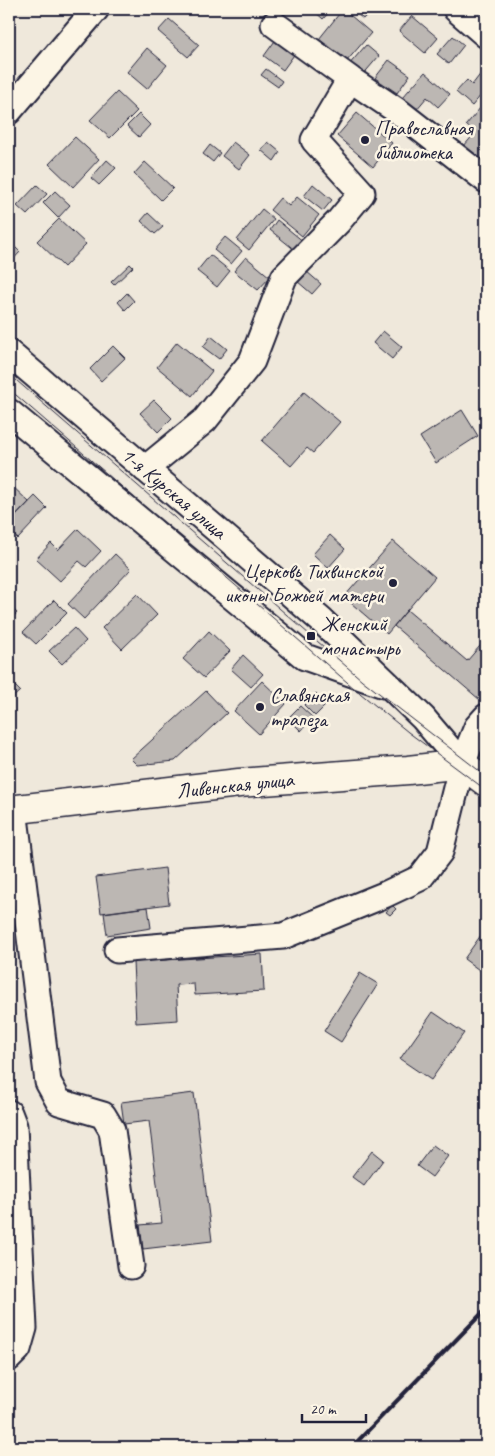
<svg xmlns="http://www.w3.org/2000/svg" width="495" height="1456" font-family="Caveat,sans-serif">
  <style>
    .building { fill: #bcb7b3; stroke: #22223b }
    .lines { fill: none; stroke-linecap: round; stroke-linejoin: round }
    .minor-casing { stroke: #22223b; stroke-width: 29 }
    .major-casing { stroke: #22223b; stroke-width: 31 }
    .minor { stroke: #fcf5e5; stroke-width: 25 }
    .major { stroke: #fcf5e5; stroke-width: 28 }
    .tram { stroke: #22223b; stroke-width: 1 }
    .rail { stroke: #22223b; stroke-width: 4 }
    .poi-dot { fill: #22223b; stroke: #fcf5e5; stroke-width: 2 }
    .labels { text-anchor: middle; stroke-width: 5; stroke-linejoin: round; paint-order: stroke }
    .poi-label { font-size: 21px; fill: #22223b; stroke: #fcf5e5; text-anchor: start }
    .street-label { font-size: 21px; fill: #22223b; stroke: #fcf5e5 }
  </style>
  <rect width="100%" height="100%" fill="#efe8db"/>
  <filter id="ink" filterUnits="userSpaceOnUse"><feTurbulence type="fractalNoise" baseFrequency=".02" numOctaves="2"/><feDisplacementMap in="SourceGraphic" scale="10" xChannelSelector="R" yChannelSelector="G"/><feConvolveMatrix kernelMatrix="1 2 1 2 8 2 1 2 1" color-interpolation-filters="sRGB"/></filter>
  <g filter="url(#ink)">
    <path class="building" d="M312,9H327L330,11L323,19Z
      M343,9L371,33L346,62L319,39Z
      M351,9H372L363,19Z
      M412,16L438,38L425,53L399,31Z
      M169,19L199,45L188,57L158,31Z
      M453,36L464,45L449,64L437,54Z
      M277,38L296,52L283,70L264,56Z
      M366,45L379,56L361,77L348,66Z
      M147,48L167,65L147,89L127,72Z
      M389,60L410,75L397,93L375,78Z
      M266,69L282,81L278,87L261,75Z
      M425,72L450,94L438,107L427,97L416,110L402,98Z
      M482,72L486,76V89L472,106L456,92L467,80L472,85Z
      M117,92L137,111L110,138L90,120Z
      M486,101V167L463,147L475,133L466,125Z
      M357,113L392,143L373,167L337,136Z
      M139,114L150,125L139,137L127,126Z
      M75,137L99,159L73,187L49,164Z
      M233,142L250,155L239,169L222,156Z
      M268,142L280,152L274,161L261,150Z
      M210,145L220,153L213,162L203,154Z
      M107,160L116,168L99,185L91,178Z
      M145,162L173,188L161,200L134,174Z
      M313,184L332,200L323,211L304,196Z
      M37,185L47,194L27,215L17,206Z
      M55,191L70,205L58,218L43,203Z
      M297,197L319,215L302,236L270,210L280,198L289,206Z
      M262,209L274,219L249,250L237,240Z
      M148,213L163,227L155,234L141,221Z
      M59,219L86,244L64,267L37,241Z
      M277,220L304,242L296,251L270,230Z
      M225,237L242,251L231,264L214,250Z
      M9,241L20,252L9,264Z
      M210,255L230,271L217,287L197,271Z
      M246,257L270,277L258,290L234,271Z
      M130,264L133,267L114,285L111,282Z
      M306,271L321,284L312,294L297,281Z
      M127,293L134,301L125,310L118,302Z
      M383,331L402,347L392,359L373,343Z
      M211,336L227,349L219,359L203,347Z
      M177,342L212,371L192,396L157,367Z
      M113,346L125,358L101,381L90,369Z
      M304,392L340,422L313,453L307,448L291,466L262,441Z
      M154,400L172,418L158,432L140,413Z
      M462,410L478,436L436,463L420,437Z
      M9,483L29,502L11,521L9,519Z
      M35,496L47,508L18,539L9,530V523Z
      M78,529L101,551L86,567L79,561L60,581L36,559L51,543L58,550Z
      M330,535L345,549L328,568L313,554Z
      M393,541L435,577L387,634L344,597Z
      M115,554L131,569L84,619L68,604Z
      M137,594L157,615L122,649L102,628Z
      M54,600L67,613L36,644L23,632Z
      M10,606L17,613L9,621V607Z
      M407,610L467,661L486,639V693L480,700L394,626Z
      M74,628L86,641L62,664L49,651Z
      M209,631L230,651L204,678L183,659Z
      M243,655L263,674L251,687L231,669Z
      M262,681L286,704L259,734L234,711Z
      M15,686L20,691L9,701V693Z
      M206,691L227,713L175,761L137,765L131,759Z
      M316,693L327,704L315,716L304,705Z
      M300,706L313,718L301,731L288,718Z
      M165,868L169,904L101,913L96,877Z
      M9,891H11L16,929L9,930Z
      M392,905L396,909L390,915L386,912Z
      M148,907L151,928L107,935L104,913Z
      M486,928V975L464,959Z
      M262,954L264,991L195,995L194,984L176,985L178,1020L136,1023L133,962Z
      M360,973L378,984L341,1042L324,1031Z
      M433,1012L464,1033L431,1080L400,1059Z
      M194,1093L212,1241L143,1249L140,1225L162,1223L149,1121L124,1124L121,1102Z
      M433,1145L448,1156L432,1177L417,1166Z
      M372,1151L383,1160L364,1186L352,1177Z"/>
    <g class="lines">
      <defs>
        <path id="minor" d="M456,9L486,35
          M350,79L399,112L486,180
          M9,111L96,9
          M9,353L223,535L322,621L423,718L462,764
          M9,412L305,657L384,685
          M145,469L205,420L252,361L284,277L338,222L362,193L314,140L350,79L274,24
          M14,809L48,1082L59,1102L103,1115L112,1130L131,1266
          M117,950L283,936L384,895L420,878L440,852L462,764L477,727L486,717
          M9,1113L14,1126L24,1328L18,1349L9,1358"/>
        <path id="major" d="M9,810L239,783L408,770L462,764L486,782"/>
      </defs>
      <use href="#minor" class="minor-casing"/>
      <use href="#major" class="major-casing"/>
      <use href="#minor" class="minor"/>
      <use href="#major" class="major"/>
      <path class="tram" d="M9,374L362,680L486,776
        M9,389L355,689L408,732L486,790"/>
      <path class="rail" d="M352,1447L486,1309"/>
    </g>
  </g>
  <g class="poi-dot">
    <circle cx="365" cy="140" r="5"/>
    <circle cx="393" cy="583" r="5"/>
    <rect x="306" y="631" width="10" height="10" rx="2.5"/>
    <circle cx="260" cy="707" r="5"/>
  </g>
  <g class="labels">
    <g class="poi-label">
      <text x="375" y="135">Православная<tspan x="375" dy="24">библиотека</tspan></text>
      <text x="383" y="578" text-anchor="end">Церковь Тихвинской<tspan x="383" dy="24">иконы Божьей матери</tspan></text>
      <text x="321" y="631">Женский<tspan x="321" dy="24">монастырь</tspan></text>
      <text x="270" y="702">Славянская<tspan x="270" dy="24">трапеза</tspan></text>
    </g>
    <g class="street-label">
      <text transform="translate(174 493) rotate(40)" y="7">1-я Курская улица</text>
      <text transform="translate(235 785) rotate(-6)" y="7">Ливенская улица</text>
    </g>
  </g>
  <rect width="495" height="1456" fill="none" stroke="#fcf5e5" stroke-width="30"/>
  <rect x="15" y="15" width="465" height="1426" fill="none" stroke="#22223b" stroke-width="2" filter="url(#ink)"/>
  <path d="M302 1414v8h64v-8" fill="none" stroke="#22223b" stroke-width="2.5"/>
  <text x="310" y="1414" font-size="15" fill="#22223b" stroke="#fcf5e5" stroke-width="4" paint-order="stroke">20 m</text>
</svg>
